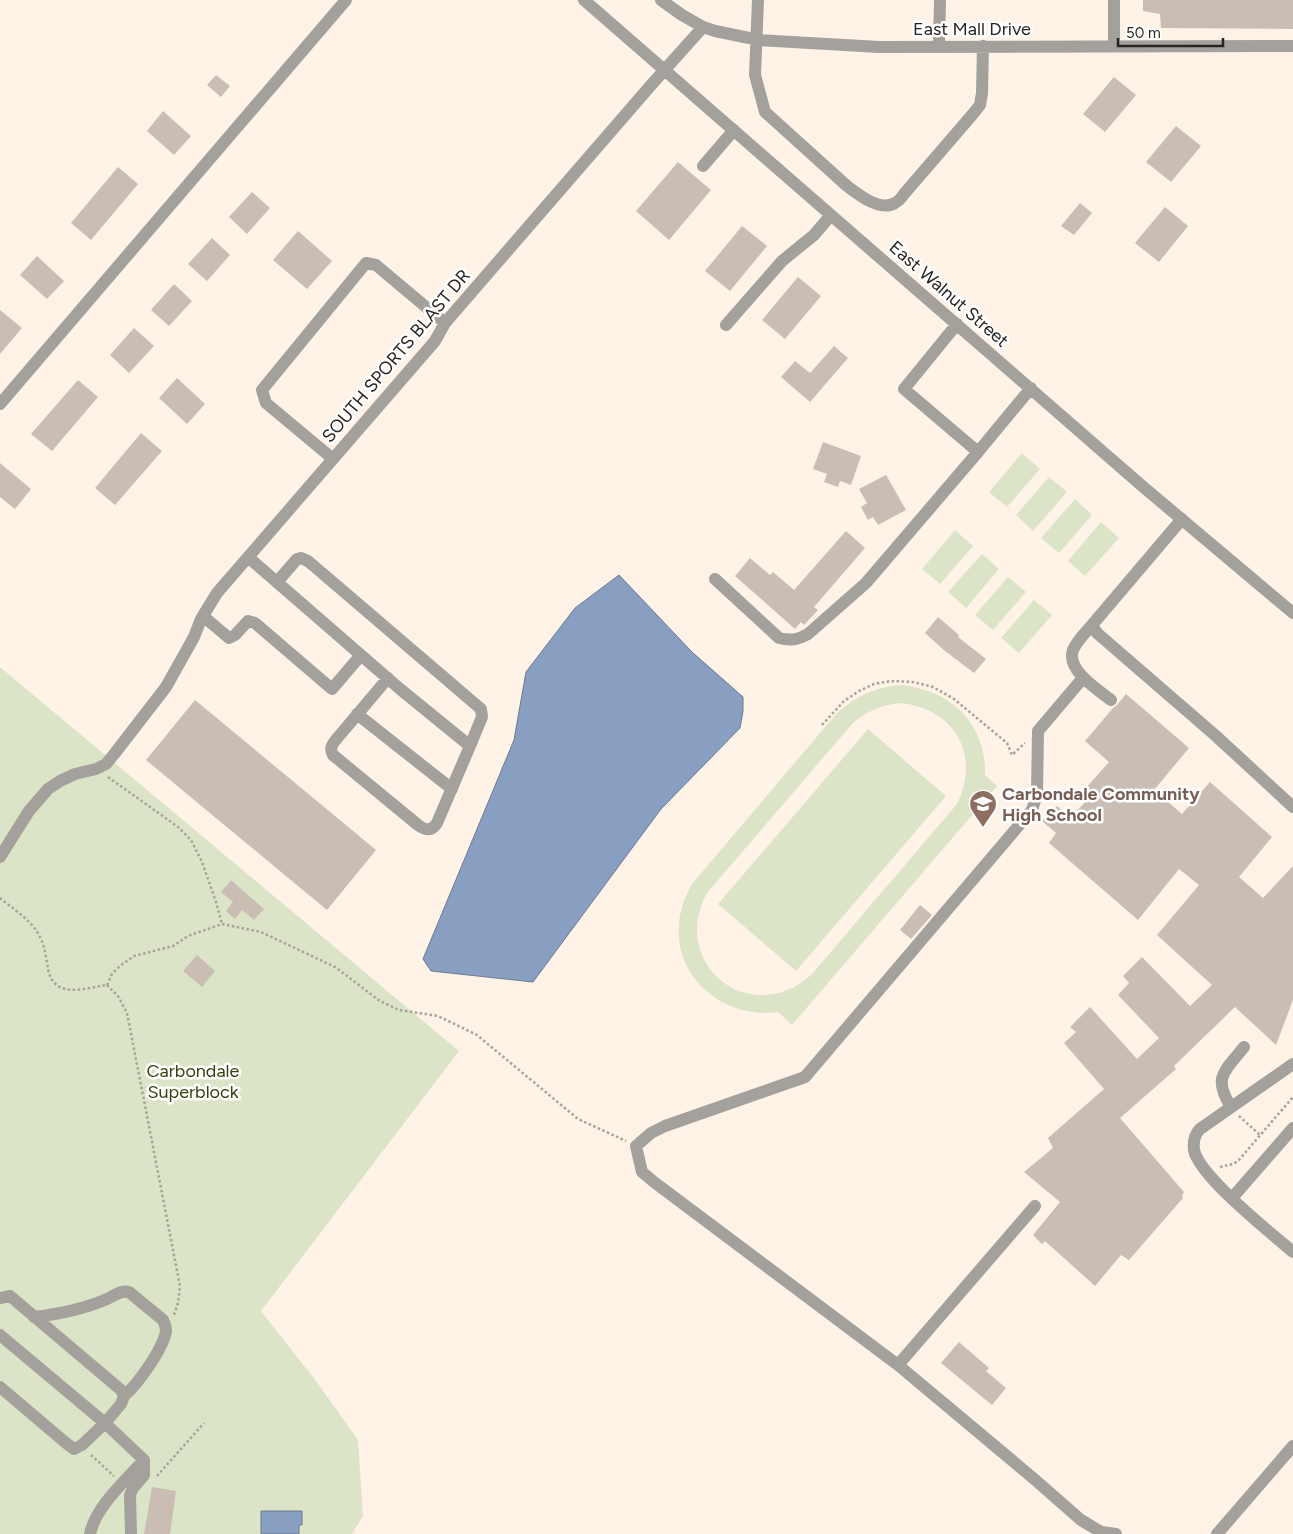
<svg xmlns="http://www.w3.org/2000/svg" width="1293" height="1534" font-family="Figtree,sans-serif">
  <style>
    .green { fill: #dce4c8; fill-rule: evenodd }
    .water { fill: #899fc2; stroke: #6c7a91 }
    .building { fill: #cabdb3 }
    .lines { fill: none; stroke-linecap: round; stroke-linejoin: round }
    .path { stroke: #aaa198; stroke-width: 2.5; stroke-dasharray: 2.5 2.5; stroke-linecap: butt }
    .minor { stroke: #a4a09b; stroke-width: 12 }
    .labels { text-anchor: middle; stroke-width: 5; stroke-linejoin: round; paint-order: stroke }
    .street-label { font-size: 18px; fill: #292420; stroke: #fff }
    .education-label { font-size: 18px; font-weight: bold; fill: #785e54; stroke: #fff; text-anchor: start }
    .park-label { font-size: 18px; fill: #363f0f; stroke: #fff }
  </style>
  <rect width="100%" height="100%" fill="#fff2e7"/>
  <path class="green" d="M1022,453L1040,469L1007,507L989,492Z
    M1049,477L1067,492L1033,531L1016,515Z
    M1075,499L1092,515L1059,553L1041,538Z
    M1101,522L1119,538L1085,576L1068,561Z
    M955,530L973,546L940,584L922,569Z
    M982,554L999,569L966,608L948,592Z
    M1008,577L1026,592L993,630L975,615Z
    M1034,600L1052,615L1019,653L1001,638Z
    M0,667L459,1051L261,1311L316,1381L358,1440L363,1516L352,1534H0Z
    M902,685C952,691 986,723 985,775L997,786L792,1025L778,1012C726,1019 674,980 679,924C680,909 685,897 692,884L837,713C858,695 875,687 902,685ZM901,703C955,709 981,755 957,804L812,974C752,1030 668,965 707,893L852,724C867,711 881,705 901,703Z
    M868,729L946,796L796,971L718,904Z"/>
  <path class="water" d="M619,575L692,652L743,697V711L740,728L661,809L533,982L431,971L423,959L514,740L526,672L575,608Z
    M261,1511H302V1525H299V1534H261Z"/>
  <path class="building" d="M1143,0H1293V29L1161,28L1160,14L1143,11Z
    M216,75L230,86L221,97L207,85Z
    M1114,77L1136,95L1105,132L1083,114Z
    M163,111L191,136L174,155L147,131Z
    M1176,126L1201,146L1171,182L1146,162Z
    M678,162L711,190L669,240L636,211Z
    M118,167L138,184L91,240L71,223Z
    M252,192L270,208L247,234L229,217Z
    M1080,203L1092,213L1074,235L1061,226Z
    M1165,207L1188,226L1159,262L1135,243Z
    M742,226L767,246L730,291L705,271Z
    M298,231L332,261L307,289L273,260Z
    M212,238L230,255L207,281L188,264Z
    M37,256L64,281L47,299L20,275Z
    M798,277L821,296L785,339L762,320Z
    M174,284L192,301L169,326L151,310Z
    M0,310L22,328L0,354Z
    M134,328L154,346L129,373L110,355Z
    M834,346L848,358L810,402L781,377L795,361L810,373Z
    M177,378L205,404L187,424L159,398Z
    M78,380L98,397L52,451L31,434Z
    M141,433L162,451L115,505L95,488Z
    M823,442L861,456L851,485L840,481L838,487L824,482L827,474L813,469Z
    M0,463L31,489L15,509L0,497Z
    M886,475L906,510L878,525L873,517L868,520L861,507L867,503L859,489Z
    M846,531L865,548L814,607L818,610L804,625L801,622L795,629L735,576L750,558L770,575L773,572L794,590Z
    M938,617L959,635L958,637L986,659L974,673L945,651L925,633Z
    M1126,694L1189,748L1154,790L1182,814L1210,782L1272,837L1239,877L1263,898L1293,866V1000L1276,1045L1235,1007L1174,1066L1176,1069L1120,1118L1184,1192L1182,1196L1183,1198L1129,1260L1121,1255L1095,1286L1045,1241L1042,1244L1033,1235L1060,1202L1024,1172L1053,1148L1048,1138L1104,1089L1064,1043L1076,1032L1070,1027L1090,1007L1137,1059L1159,1038L1118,995L1129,983L1123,976L1142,957L1190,1006L1212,985L1157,935L1199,885L1179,869L1138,920L1049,843L1056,833L1042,821L1057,806L1071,818L1092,794L1086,788L1109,762L1085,741L1113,708L1117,705Z
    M195,700L376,850L327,910L146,760Z
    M231,880L264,909L254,920L242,910L235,919L226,911L233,902L221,892Z
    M920,905L932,915L911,939L900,930Z
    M197,955L215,971L202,987L183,971Z
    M959,1342L989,1368L986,1371L1006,1388L992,1405L941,1363Z
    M152,1487L176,1491L170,1534H144Z"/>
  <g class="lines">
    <path class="path" d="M822,725L844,701L859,691L874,684L891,681L913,682L933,687L954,699L1007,743L1012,755L1025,743
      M108,777L178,827L191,840L202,862L216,902L222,924
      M0,898C13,909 31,920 39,935C45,946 46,958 48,969C54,1000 85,988 107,985
      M107,985L112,974L120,966L134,956L173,946L188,936L222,924L261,932L335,967L380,1001L399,1010L438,1016L477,1035L578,1119L626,1141
      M107,985L118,996L127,1013L180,1286L178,1303L174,1315
      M1239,1116L1260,1135
      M1220,1167L1233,1164L1238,1161L1293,1097
      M91,1455L114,1476
      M157,1476L204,1423"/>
    <path class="minor" d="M584,0L1141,485L1293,613
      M661,0L682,15L703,27L715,31L759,40L879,47L1293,46
      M758,0L755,75L765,112L847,186C859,195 880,212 895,203C899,201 902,197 904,194L972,115L980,105L982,93L983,46
      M1114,0V46
      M939,46L940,0
      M703,166L734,130
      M957,324L904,389L978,452L1031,388
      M726,325L782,261L814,235L831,215
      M0,404L346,0
      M333,459L266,403L262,390L366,263L376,265L445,323
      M1182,519L1092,625L1097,633L1216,736L1293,807
      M248,557L400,689L470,746L437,823C432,831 426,831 418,825L333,755C330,749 331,747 334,742L388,678
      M715,579L779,638C791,641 797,640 808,634L866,583L978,452
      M277,582L297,559L301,558L308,561L481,709L482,717L470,746
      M203,616L229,638L235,635L248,621L255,623L332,689L361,655
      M1092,625C1085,633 1077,641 1073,650C1066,670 1097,689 1111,700
      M357,714L452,789
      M0,857L29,811L48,789L60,781L75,774L96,769L106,764L115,753L166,687L194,637L201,619L217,593L435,341L445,323L652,84L703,27
      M1293,1064L1200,1129C1195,1134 1193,1142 1194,1150C1199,1176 1271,1233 1293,1252
      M1231,1107C1212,1077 1225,1071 1244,1047
      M1232,1198L1293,1128
      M1035,1206L898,1365L1033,1478L1081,1520L1101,1532L1116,1534
      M0,1298L10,1296L121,1390L124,1396L121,1404L105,1423L82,1445L74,1449L66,1443L0,1387
      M34,1317C60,1314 84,1309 107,1299C115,1295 121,1290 129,1292L163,1320C165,1324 166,1327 166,1331C163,1349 138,1384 124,1396
      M0,1335L105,1423L144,1460V1475L133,1488L130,1495L131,1534
      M898,1365L654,1182L642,1172L636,1146L651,1133L665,1126L805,1077L1032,810L1037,794L1038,731L1083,678
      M90,1534C96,1506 125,1481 144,1460
      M1217,1534L1293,1446"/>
  </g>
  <defs>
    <symbol id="school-pin" viewBox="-11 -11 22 30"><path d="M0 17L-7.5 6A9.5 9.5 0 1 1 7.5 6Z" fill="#8d6e63" stroke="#fff"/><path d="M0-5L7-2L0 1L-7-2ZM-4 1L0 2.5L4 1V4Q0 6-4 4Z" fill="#fff"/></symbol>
  </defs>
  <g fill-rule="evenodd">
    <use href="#school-pin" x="967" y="788" width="32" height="43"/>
  </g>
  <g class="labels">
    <g class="street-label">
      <text x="972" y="35">East Mall Drive</text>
      <text transform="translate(949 294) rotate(41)" y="6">East Walnut Street</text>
      <text transform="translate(396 356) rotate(-50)" y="6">SOUTH SPORTS BLAST DR</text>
    </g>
    <g class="education-label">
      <text x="1002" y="800">Carbondale Community<tspan x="1002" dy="21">High School</tspan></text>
    </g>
    <g class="park-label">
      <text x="193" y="1077">Carbondale<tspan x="193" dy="21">Superblock</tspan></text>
    </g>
  </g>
  <path d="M1118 38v8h105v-8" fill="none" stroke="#292420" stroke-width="2.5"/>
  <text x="1126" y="38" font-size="15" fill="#292420" stroke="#ffffff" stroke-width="4" paint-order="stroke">50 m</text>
</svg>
